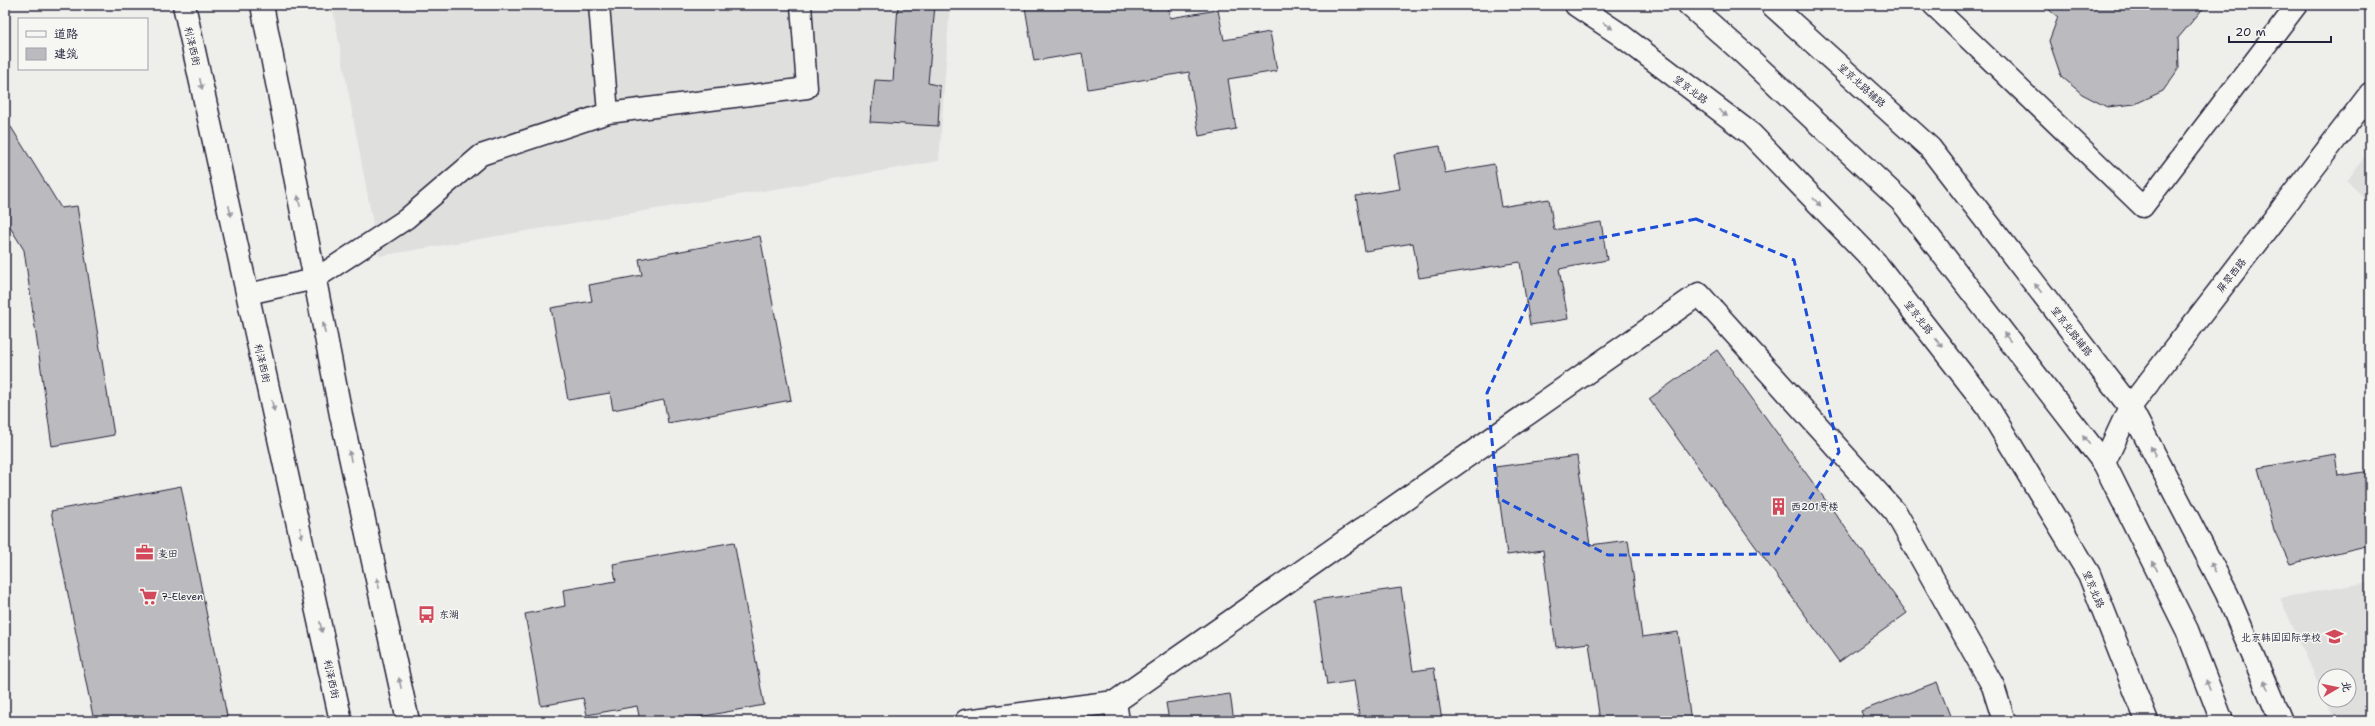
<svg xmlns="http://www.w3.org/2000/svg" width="2375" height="726" font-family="'Shantell Sans','LXGW WenKai TC',sans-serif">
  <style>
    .built { fill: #dfdfde }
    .building { fill: #bbbbbf; stroke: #22223b }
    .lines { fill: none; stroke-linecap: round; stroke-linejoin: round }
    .lane-casing { stroke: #22223b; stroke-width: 23 }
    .street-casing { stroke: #22223b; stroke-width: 25 }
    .secondary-casing { stroke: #22223b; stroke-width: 25 }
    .primary-casing { stroke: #22223b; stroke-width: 25 }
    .lane { stroke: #f6f6f2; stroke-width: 20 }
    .street { stroke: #f6f6f2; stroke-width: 22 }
    .secondary { stroke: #f6f6f2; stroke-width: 22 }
    .primary { stroke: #f6f6f2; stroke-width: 22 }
    .oneway { fill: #9797a0 }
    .marked { fill: none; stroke: #1d4ed8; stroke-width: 3; stroke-dasharray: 8 5; stroke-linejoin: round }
    .labels { text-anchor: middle; stroke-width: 3; stroke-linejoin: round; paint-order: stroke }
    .street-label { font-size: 10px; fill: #22223b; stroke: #f6f6f2 }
    .poi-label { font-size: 10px; fill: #22223b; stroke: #f6f6f2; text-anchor: start }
  </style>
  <rect width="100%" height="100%" fill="#eeeeeb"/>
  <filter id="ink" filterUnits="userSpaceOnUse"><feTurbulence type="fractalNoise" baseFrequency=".025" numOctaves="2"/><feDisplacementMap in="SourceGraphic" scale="8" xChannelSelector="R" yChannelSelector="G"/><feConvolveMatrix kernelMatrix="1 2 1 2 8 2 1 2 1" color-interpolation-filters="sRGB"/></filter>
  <g filter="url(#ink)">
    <path class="built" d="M332,5H950L939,161L379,256Z
      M2370,149V204L2347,181Z
      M2370,582V721H2335L2326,700H2349V676H2325V698L2280,598Z"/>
    <path class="building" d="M898,5H935L928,83L940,86L938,126L870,122L875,80L893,81Z
      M1035,5H1168L1170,18L1218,10L1224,40L1270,32L1277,71L1228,79L1236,129L1199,136L1189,72L1088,89L1082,53L1034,61L1025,7Z
      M2043,5H2206L2178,38L2179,68L2163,91L2135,104L2107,107L2082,94L2061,76L2049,41L2058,17Z
      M5,123L11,127L61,208L77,206L114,435L52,446L24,250L5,219Z
      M1440,146L1445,173L1494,164L1501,207L1549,199L1554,230L1601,222L1607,260L1559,269L1568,319L1530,325L1520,262L1419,278L1413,243L1365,251L1356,196L1400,189L1394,154Z
      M760,236L791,400L668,423L664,400L613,410L610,393L568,400L551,308L592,301L589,285L642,275L639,259Z
      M1717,350L1907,613L1839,662L1649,399Z
      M2335,454L2338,476L2370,471V545L2290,564L2274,530L2258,468Z
      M1577,456L1590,545L1628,540L1642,637L1678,632L1691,721H1600L1589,643L1556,647L1543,550L1507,555L1495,467Z
      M181,486L228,721H94L51,511Z
      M734,542L764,705L678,721H640L637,706L587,715L583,698L541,706L525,614L565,606L563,590L616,581L613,564Z
      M1401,588L1413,671L1434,668L1442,721H1360L1354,681L1327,685L1315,600Z
      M1937,682L1952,721H1865L1861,711Z
      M1230,694L1234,721H1169L1166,703Z
      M1721,718L1722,721H1698Z"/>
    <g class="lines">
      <defs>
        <path id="lane" d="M599,5L608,113
          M1933,5L2143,207L2297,5
          M248,294L315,279L406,219L481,155L608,113L807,88L801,5"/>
        <path id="street" d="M1772,5L1930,148L2130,407L2227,594L2281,721
          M2104,463L2130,407L2370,94
          M1115,702L1118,721
          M966,721L1115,702L1699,294L1896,513L1993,686L2004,721"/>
        <path id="secondary" d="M184,5L341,721
          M262,5L341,415L408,721"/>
        <path id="primary" d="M1576,5L1618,33L1751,134L1875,262L1987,406L2089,574L2147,721
          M1689,5L1742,52L1903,203L2104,463L2187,630L2222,721"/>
      </defs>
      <use href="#lane" class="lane-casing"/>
      <use href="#street" class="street-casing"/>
      <use href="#secondary" class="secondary-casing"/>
      <use href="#primary" class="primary-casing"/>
      <use href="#lane" class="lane"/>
      <use href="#street" class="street"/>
      <use href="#secondary" class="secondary"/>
      <use href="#primary" class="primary"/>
    </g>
    <defs><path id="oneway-solid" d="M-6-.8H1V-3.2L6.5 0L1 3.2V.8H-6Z"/></defs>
    <g class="oneway">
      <use href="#oneway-solid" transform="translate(1608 26) rotate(33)"/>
      <use href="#oneway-solid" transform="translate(201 84) rotate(77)"/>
      <use href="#oneway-solid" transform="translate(1723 113) rotate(37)"/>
      <use href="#oneway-solid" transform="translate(299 201) rotate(-101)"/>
      <use href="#oneway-solid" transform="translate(1817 202) rotate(46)"/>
      <use href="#oneway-solid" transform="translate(230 211) rotate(77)"/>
      <use href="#oneway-solid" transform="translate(2038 288) rotate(-128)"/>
      <use href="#oneway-solid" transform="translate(324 328) rotate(-101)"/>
      <use href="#oneway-solid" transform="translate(2007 337) rotate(-128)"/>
      <use href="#oneway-solid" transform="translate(1939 343) rotate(52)"/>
      <use href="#oneway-solid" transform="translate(273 406) rotate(77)"/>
      <use href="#oneway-solid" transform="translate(2086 440) rotate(-128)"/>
      <use href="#oneway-solid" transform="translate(2153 451) rotate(-117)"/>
      <use href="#oneway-solid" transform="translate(350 456) rotate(-102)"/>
      <use href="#oneway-solid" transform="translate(301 533) rotate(78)"/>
      <use href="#oneway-solid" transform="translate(2155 566) rotate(-116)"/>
      <use href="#oneway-solid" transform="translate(2213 567) rotate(-117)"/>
      <use href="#oneway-solid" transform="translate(378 583) rotate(-102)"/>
      <use href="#oneway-solid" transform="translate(321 627) rotate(78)"/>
      <use href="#oneway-solid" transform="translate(400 683) rotate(-102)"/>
      <use href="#oneway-solid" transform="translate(2208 685) rotate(-111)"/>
      <use href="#oneway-solid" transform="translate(2266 685) rotate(-113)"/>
    </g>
  </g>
  <path class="marked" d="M1696,219L1794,260L1839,452L1775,554L1608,555L1498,498L1487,393L1554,247Z"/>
  <defs>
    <symbol id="building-bare" viewBox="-9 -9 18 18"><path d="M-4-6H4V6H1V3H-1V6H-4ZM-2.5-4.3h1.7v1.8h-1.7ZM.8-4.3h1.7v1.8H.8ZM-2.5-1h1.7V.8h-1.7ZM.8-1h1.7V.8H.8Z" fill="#d1495b" stroke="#f6f6f2" stroke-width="2.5" paint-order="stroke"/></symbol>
    <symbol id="office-bare" viewBox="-9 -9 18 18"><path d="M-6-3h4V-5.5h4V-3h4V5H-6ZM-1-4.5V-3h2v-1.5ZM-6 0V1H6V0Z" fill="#d1495b" stroke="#f6f6f2" stroke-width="2.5" paint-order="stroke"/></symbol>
    <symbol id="supermarket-bare" viewBox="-9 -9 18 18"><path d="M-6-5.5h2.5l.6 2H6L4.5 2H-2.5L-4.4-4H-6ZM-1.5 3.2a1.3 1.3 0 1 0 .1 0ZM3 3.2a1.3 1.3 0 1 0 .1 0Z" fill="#d1495b" stroke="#f6f6f2" stroke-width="2.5" paint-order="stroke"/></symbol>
    <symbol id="bus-bare" viewBox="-9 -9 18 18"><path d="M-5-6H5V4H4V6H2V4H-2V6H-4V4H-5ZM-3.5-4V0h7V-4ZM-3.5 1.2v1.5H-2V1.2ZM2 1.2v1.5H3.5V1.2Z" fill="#d1495b" stroke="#f6f6f2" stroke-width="2.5" paint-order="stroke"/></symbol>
    <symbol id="school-bare" viewBox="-9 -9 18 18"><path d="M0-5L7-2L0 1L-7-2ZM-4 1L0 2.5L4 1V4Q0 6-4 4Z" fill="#d1495b" stroke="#f6f6f2" stroke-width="2.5" paint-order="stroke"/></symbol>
  </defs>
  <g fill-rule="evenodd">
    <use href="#building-bare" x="1766" y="494" width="25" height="25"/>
    <use href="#office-bare" x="132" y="540" width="25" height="25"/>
    <use href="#supermarket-bare" x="136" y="584" width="25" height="25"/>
    <use href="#bus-bare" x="414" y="602" width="25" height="25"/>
    <use href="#school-bare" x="2322" y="624" width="25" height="25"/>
  </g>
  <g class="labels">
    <g class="street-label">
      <text transform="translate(193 46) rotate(77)" y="4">利泽西街</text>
      <text transform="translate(1862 85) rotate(42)" y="4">望京北路辅路</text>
      <text transform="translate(1691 89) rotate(37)" y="4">望京北路</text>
      <text transform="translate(2231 275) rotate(-52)" y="4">屏翠西路</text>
      <text transform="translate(1919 317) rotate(52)" y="4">望京北路</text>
      <text transform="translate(2072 331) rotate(52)" y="4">望京北路辅路</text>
      <text transform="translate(263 363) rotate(77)" y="4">利泽西街</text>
      <text transform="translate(2094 589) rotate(67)" y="4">望京北路</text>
      <text transform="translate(332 679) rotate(78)" y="4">利泽西街</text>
    </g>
    <g class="poi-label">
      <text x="1791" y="510">西201号楼</text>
      <text x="158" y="557">麦田</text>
      <text x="161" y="600">7-Eleven</text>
      <text x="439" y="618">东湖</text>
      <text x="2321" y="641" text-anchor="end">北京韩国国际学校</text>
    </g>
  </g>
  <rect width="2375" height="726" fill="none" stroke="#f6f6f2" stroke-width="20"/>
  <rect x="10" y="10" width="2355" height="706" fill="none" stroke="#22223b" stroke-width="1.5" filter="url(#ink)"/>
  <rect x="18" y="18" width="130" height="52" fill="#f6f6f2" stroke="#a1a1a9"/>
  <rect x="26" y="31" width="20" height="6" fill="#f6f6f2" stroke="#a1a1a9"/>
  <text x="54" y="38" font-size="12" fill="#22223b">道路</text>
  <rect x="26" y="48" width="20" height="12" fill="#bbbbbf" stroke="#a1a1a9"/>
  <text x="54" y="58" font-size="12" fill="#22223b">建筑</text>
  <g transform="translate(2337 688) rotate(81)"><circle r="19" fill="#f6f6f2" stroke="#a1a1a9"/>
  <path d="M0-3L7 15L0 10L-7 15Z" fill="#d1495b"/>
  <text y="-6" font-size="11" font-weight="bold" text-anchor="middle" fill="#22223b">北</text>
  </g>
  <path d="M2229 36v6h102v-6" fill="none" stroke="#22223b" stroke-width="2"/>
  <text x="2235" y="36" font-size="12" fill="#22223b" stroke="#f6f6f2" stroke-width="3" paint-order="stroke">20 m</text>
</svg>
